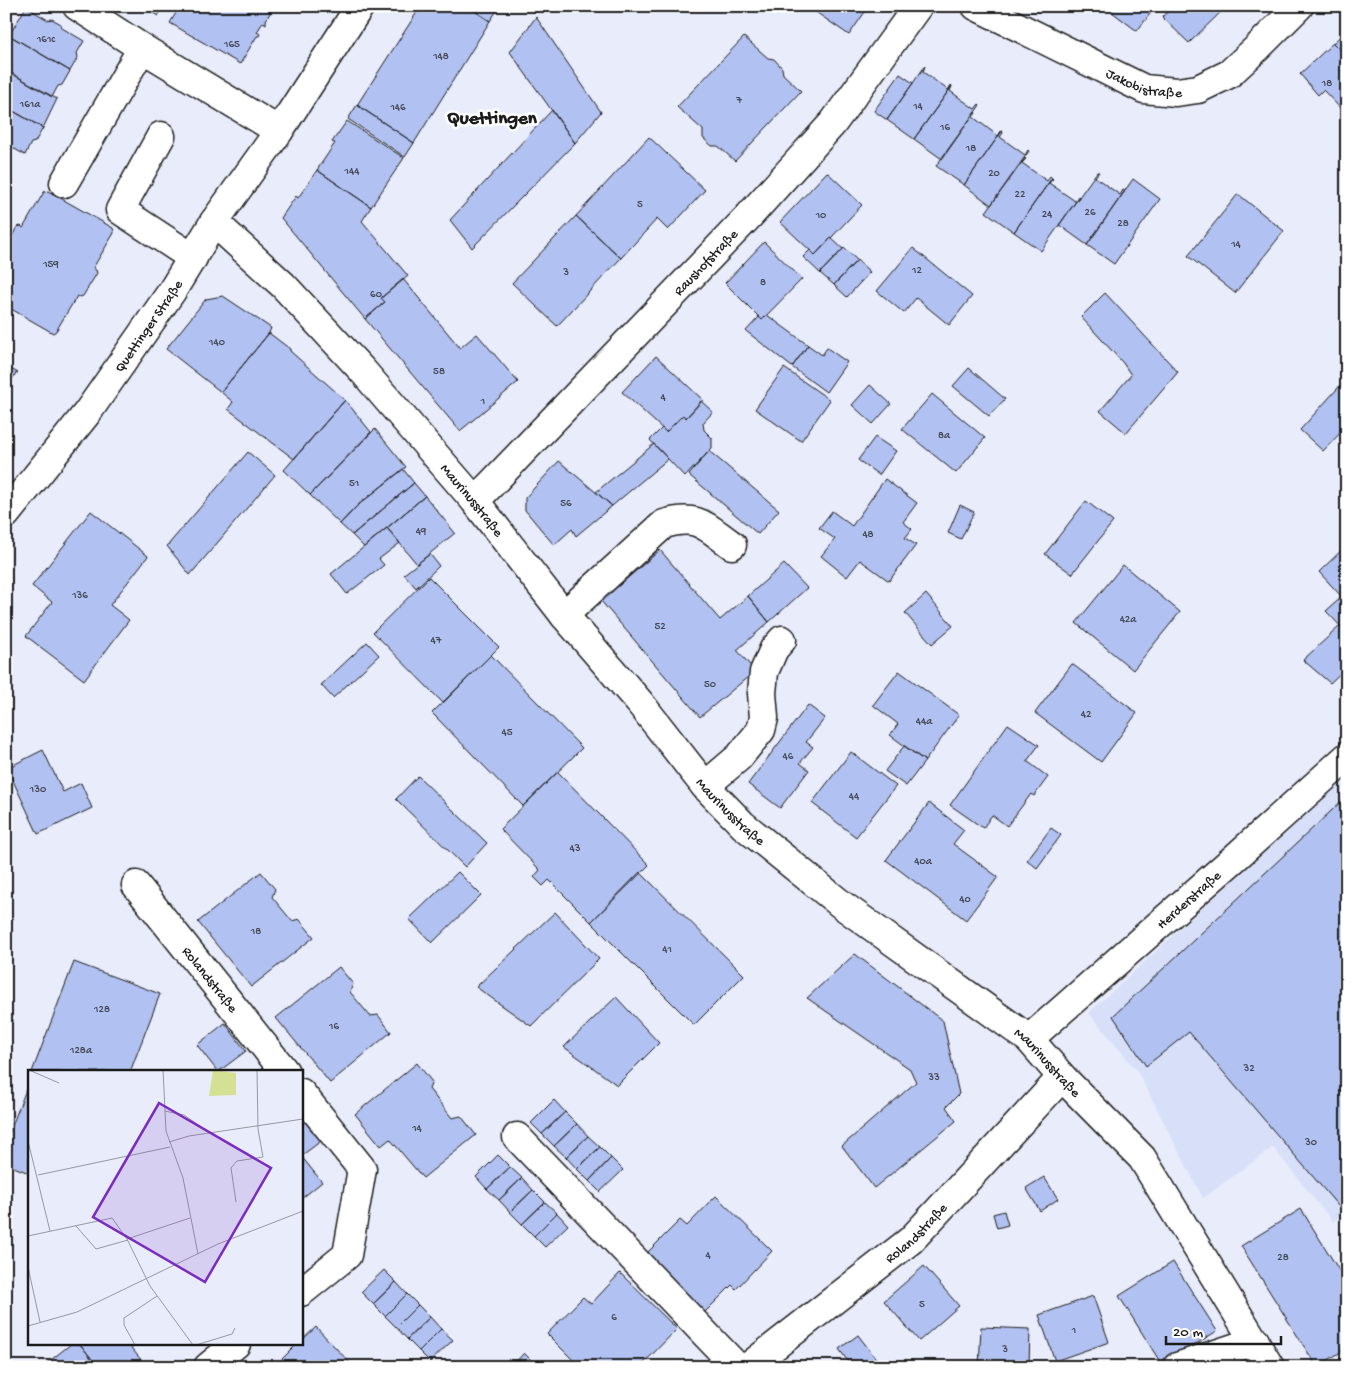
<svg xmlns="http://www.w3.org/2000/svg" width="1353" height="1373" font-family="'Gochi Hand',sans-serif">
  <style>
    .built { fill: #d8dff8 }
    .building { fill: #b1c1f1; stroke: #1c1c1c }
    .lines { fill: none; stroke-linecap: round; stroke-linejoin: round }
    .minor-casing { stroke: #1c1c1c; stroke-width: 31 }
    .minor { stroke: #fff; stroke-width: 28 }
    .labels { text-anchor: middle; stroke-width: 5; stroke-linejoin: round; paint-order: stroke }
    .number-label { font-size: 11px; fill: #414551 }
    .street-label { font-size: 14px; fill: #1c1c1c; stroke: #fff }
    .district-label { font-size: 19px; font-weight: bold; fill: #1c1c1c; stroke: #fff }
    .inset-road { fill: none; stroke: #9699a2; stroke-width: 1 }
    .view { fill: #7b2cbf; fill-opacity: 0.15; stroke: #7b2cbf; stroke-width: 2.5 }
    .inset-edge { fill: none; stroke: #1c1c1c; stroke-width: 2.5 }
  </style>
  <rect width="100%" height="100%" fill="#e8ecfb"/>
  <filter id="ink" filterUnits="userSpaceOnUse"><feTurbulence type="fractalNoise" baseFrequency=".02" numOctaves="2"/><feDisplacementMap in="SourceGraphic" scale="10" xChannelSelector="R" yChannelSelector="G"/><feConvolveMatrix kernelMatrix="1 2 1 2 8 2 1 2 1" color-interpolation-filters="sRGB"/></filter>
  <g filter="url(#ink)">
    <path class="built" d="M1347,775V1211L1333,1222L1273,1147L1203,1198L1138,1072L1089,1013Z"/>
    <path class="building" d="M141,6H163L158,16Z
      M180,6H274L266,20V24L263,22L257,32L260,34L259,36H257L240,64L170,23Z
      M421,6H467L490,21L414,143L357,105Z
      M467,6H500L490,21Z
      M807,6H869L849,35Z
      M1116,6H1156L1137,31L1112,12Z
      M1174,6H1232L1229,9L1227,6L1189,43L1162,17Z
      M26,7L48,20L52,19L61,24L62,28L84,41L77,53L78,57L70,71L7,34H10Z
      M536,17L601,112L575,143L510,52Z
      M1347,30V57L1333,43Z
      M7,34L70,71L62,85L58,86L52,97L6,70V41L9,37L6,36Z
      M744,37L768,58L774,59L782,68L783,74L801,91L735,161L718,146H712L703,138V130L677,107Z
      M1333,43L1347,57V108L1343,111L1323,90L1318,95L1300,74Z
      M925,66L923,72L948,90L951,85L952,86L914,139L887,120Z
      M6,70L57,99L43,128L6,107Z
      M900,74L913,83L887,120L874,111Z
      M952,86L950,91L975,109L979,104L980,105L942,159L914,139Z
      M357,105L414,143L405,157L348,119Z
      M6,107L43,128L35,142L31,143L25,155L6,144Z
      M552,110L575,143L472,248L450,220Z
      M975,112L976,113L973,117L998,136L1001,131H1002L964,185L936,166Z
      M347,121L404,158L371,207L317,170L335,143L332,142Z
      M1002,131L1003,133L1000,137L1025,155L1028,150L1029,151L991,205L964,185Z
      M649,137L705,190L668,230L657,219L621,258L576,216Z
      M1025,158L1026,159L1022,163L1047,181L1050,176L1052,178L1014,232L986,212Z
      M317,170L371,207L362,221L408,276L381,298L385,302L365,319L281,218L296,196L298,198Z
      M827,172L862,205L815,255L780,222Z
      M1097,172H1099L1095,177L1120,195L1123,190L1125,191L1087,245L1059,225Z
      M1052,178L1053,179L1049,183L1075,201L1078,196L1079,197L1041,251L1014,232Z
      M1133,179L1160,199L1114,264L1087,245Z
      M48,191L113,228L114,233L93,268L96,270L97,273L83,296L80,297L77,296L56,331L53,333L6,306V258L8,256L6,254V247L17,227L21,226L23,228L44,192Z
      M1238,194L1284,231L1235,293L1188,256Z
      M576,216L621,258L557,326L512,283Z
      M831,238L843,249L820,273L803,257L810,250L815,255Z
      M764,242L802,279L762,320L725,283Z
      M844,248L857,260L834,285L820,273Z
      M913,248L972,296L949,325L916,298L904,313L877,291Z
      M857,260L870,272L847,297L834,285Z
      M403,279L460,348L477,334L518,382L460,431L365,319L385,302L381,298Z
      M1105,293L1178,372L1126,433L1100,411L1131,375L1123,363L1081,317Z
      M223,296L271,328L269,333L221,392L166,349L206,299Z
      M767,315L808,345L792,367L746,331L759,317L762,320Z
      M269,333L290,349V351L345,400L294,459L228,409L233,402L221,392Z
      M808,345L822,355L827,348L847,362L826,392L792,367Z
      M656,356L703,400L686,418L683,415L666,432L622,392Z
      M6,366L18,373H16L6,389Z
      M784,368L830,400L801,441L755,409Z
      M969,368L1005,399L989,416L953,386Z
      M1347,378V426L1323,451L1300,430Z
      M870,385L891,404L873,424L852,405Z
      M932,394L985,438L956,473L902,429Z
      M345,400L371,432L310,495L284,470Z
      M701,401L713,412L703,423L704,430L712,438V448L685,477L650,440L662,428L666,432L683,415L686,418Z
      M375,429L406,467L357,506L340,524L310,495Z
      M875,437L896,451L879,475L858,460Z
      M654,444L668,459L612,506L596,492Z
      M709,451L779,510L758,534L689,475Z
      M248,452L275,475L190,575L167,546Z
      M559,461L612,506L576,536L572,529L554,545L525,510V498Z
      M403,469L414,483L352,535L340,524L357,506Z
      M885,479L917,503L903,522L912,529L905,538L916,545L889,581L860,560L847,577L821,556L835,539L819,528L832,511L852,526Z
      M414,483L425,496L364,547L352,535Z
      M425,496L455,533L417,564L387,528Z
      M1086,501L1113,522L1072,574L1045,554Z
      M960,505L974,512L961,539L948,533Z
      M91,511L148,556L110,605L129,620L84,680L26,636L52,602L32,586Z
      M387,528L400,543L379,559L384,565L347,594L331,574Z
      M1347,545V633L1326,611L1342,597L1319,572Z
      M660,550L720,620L748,596L769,622L737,650L755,671L700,717L601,601Z
      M430,554L439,566L416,588L404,574Z
      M784,564L807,588L769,622L748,596Z
      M1123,565L1180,612L1133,670L1076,623Z
      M429,577L499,647L443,703L373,632Z
      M926,594L953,626L932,644L905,613Z
      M1340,626L1347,633V667L1330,683L1303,660Z
      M367,642L379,655L333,698L321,685Z
      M491,655L582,748L523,806L432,713Z
      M1072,664L1137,713L1101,762L1035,713Z
      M899,671L959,715L925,761L890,735L898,724L873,705Z
      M808,705L825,718L806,742L813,747L800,763L809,770L780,808L748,784Z
      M1008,724L1039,745L1027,761L1048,777L1034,796L1031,794L1007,826L992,815L983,828L950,805Z
      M904,746L925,761L906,786L885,771Z
      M43,750L63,792L81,783L92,808L38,834L7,768Z
      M851,752L896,786L856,837L812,803Z
      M558,772L649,865L591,922L549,880L543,886L534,877L540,870L500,829Z
      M418,776L487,843L465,867L396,799Z
      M1347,796V1200L1339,1207L1189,1032L1146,1066L1113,1016Z
      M929,803L964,830L953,844L998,877L966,920L886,860Z
      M1051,828L1061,835L1037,868L1027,860Z
      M261,872L275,889L272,897L292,921L299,919L314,937L251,987L198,922Z
      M458,872L481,895L432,943L409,919Z
      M640,872L744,975L694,1025L591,922Z
      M555,912L599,959L531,1026L476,987Z
      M855,954L943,1021L959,1094L946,1107L956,1121L874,1188L842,1146L916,1082L910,1069L807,998Z
      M74,962L160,994L130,1072H32Z
      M339,967L353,984L350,992L370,1016L378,1015L391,1032L330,1083L276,1018Z
      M616,997L659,1043L617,1085L564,1047Z
      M225,1023L246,1051L218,1072L197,1045Z
      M417,1063L432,1082L429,1089L452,1118L461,1116L476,1135L423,1178L390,1139L381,1146L355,1114Z
      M29,1082V1173L6,1164V1141Z
      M554,1100L565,1112L542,1134L531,1123Z
      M565,1112L577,1124L554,1146L542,1134Z
      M301,1117L321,1141L301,1156Z
      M577,1124L588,1136L566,1157L554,1146Z
      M588,1136L600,1147L577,1169L566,1157Z
      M600,1147L611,1158L589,1181L577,1169Z
      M498,1155L510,1167L487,1189L476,1177Z
      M301,1156L322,1182L301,1199Z
      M611,1158L623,1170L600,1192L589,1181Z
      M510,1167L522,1178L499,1200L487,1189Z
      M1044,1177L1058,1199L1040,1211L1026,1188Z
      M522,1178L533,1190L510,1212L499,1200Z
      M533,1190L545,1202L522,1224L510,1212Z
      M716,1196L772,1251L736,1289L732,1285L703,1314L644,1256L680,1220L687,1226Z
      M545,1202L557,1213L534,1236L522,1224Z
      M1301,1209L1347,1283V1348L1317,1367L1241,1246Z
      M1004,1211L1008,1225L997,1228L993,1214Z
      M557,1213L568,1225L545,1247L534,1236Z
      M1173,1262L1217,1331L1162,1365L1119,1296Z
      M924,1266L959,1306L919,1341L884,1301Z
      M384,1270L396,1282L373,1304L361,1292Z
      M620,1273L677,1329L640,1367L636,1364L633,1367H580L547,1334L583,1297L591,1304Z
      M396,1282L407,1294L385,1316L373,1304Z
      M407,1294L418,1305L396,1327L385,1316Z
      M1093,1296L1109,1342L1055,1361L1039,1315Z
      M418,1305L430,1317L407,1339L396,1327Z
      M430,1317L441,1329L419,1351L407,1339Z
      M316,1327L350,1363L346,1367H274L297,1344H301V1341Z
      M981,1327L1030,1329L1029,1367H979Z
      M441,1329L453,1340L430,1362L419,1351Z
      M858,1335L881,1365L879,1367H852L839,1349Z
      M71,1344H80L98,1367H50L47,1363Z
      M80,1344H128L147,1367H98Z
      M524,1353L538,1367H511Z"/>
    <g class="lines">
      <defs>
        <g id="minor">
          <path id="s1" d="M976,6L1144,89L1176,92L1198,89L1229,74L1256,49L1299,6"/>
          <path d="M142,48L279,131"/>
          <path d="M161,136L120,210L193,258"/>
          <path d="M64,183L142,48L77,6"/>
          <path id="s2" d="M214,222L283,285L362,370L475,501L564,615L640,703L705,786L743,825L842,905L1029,1039L1062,1077L1142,1158L1270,1367"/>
          <path id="s3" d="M475,501L749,216L833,123L918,6"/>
          <path id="s4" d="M6,514L87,413L172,291L214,222L279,131L360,6"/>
          <path d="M564,615L664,524C698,514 705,526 732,545"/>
          <path d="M705,786L739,757L761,730L764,718L762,693L764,672L774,649L782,640"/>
          <path id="s5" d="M136,885L285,1072"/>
          <path id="s6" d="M1029,1039L1237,856L1347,757"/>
          <path d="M301,1093L362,1169L347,1255L301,1292"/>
          <path d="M517,1137L737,1367"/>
          <path d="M208,1367L236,1344"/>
          <path id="s7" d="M748,1367L911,1240L1062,1077"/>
          <path d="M1177,1367L1255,1341"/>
        </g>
      </defs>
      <use href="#minor" class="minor-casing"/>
      <use href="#minor" class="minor"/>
    </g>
  </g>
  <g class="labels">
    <g class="number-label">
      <text x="46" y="42">161c</text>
      <text x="232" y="47">165</text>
      <text x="441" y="59">148</text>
      <text x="1327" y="86">18</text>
      <text x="739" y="103">7</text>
      <text x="30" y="107">161a</text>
      <text x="918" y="109">14</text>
      <text x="398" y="110">146</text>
      <text x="945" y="130">16</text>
      <text x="971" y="151">18</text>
      <text x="352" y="174">144</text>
      <text x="994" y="176">20</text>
      <text x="1020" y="197">22</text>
      <text x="640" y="207">5</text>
      <text x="1090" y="215">26</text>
      <text x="1047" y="217">24</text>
      <text x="821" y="218">10</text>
      <text x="1123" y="226">28</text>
      <text x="1236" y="247">14</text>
      <text x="51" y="267">159</text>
      <text x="917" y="273">12</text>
      <text x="566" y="275">3</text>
      <text x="763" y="285">8</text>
      <text x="376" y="297">60</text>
      <text x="217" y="345">140</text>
      <text x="439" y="374">58</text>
      <text x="663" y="400">4</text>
      <text x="483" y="404">1</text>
      <text x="944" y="438">8a</text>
      <text x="354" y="486">51</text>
      <text x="566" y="506">56</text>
      <text x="421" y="534">49</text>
      <text x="868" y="537">48</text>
      <text x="80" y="598">136</text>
      <text x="1128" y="622">42a</text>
      <text x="660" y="629">52</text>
      <text x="436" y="643">47</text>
      <text x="710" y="687">50</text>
      <text x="1086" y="717">42</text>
      <text x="924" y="724">44a</text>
      <text x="507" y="735">45</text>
      <text x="788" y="759">46</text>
      <text x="38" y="792">130</text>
      <text x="854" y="799">44</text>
      <text x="575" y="851">43</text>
      <text x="923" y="864">40a</text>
      <text x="965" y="902">40</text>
      <text x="256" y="934">18</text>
      <text x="667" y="952">41</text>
      <text x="102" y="1012">128</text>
      <text x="334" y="1029">16</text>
      <text x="81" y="1053">128a</text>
      <text x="1249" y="1071">32</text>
      <text x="934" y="1080">33</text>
      <text x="417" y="1131">14</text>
      <text x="1311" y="1145">30</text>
      <text x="708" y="1258">4</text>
      <text x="1283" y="1260">28</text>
      <text x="922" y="1307">5</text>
      <text x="614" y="1320">6</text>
      <text x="1074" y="1333">1</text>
      <text x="1005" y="1352">3</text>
    </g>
    <g class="street-label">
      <text dy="5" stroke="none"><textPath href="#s1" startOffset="186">Jakobistraße</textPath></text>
      <text dy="5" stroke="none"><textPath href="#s3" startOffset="332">Raushofstraße</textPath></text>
      <text dy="5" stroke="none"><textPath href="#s4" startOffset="236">Quettinger Straße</textPath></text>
      <text dy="5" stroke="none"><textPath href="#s2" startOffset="380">Maurinusstraße</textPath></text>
      <text dy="5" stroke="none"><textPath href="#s2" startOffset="785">Maurinusstraße</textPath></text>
      <text dy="5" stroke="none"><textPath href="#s6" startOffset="212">Herderstraße</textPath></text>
      <text dy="5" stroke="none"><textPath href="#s5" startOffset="120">Rolandstraße</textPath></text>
      <text dy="5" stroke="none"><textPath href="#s2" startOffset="1190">Maurinusstraße</textPath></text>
      <text dy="5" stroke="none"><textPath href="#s7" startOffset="215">Rolandstraße</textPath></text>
    </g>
    <g class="district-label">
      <text x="492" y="123">Quettingen</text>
    </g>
  </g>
  <g transform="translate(28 1070)">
    <rect width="275" height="275" fill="#e8ecfb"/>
    <path d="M185,0L208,3V25L181,26Z" fill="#d4e194"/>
    <path class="inset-road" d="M1,0L31,13M135,0L138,61L155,108L170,184M137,41L156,45L182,63M0,71L22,161M141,72L161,66L275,49M10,105L142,77M208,132L203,98L209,91L235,87L230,59L229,0M48,156L68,179L100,170M0,166L84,148L99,169L122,216L165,275M99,169L162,148M0,197L12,252M0,256L49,242L190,174L275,141M107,275L96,255V248L129,226M168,275L204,264L207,258"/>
    <path class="view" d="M131,33L243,98L177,212L65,147Z"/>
    <rect width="275" height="275" class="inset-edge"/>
  </g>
  <rect width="1353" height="1373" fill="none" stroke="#fff" stroke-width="25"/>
  <rect x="12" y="12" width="1328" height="1348" fill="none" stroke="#1c1c1c" stroke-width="2" filter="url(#ink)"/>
  <path d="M1166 1336v8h115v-8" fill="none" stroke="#1c1c1c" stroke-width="2.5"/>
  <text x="1173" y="1336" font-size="15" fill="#1c1c1c" stroke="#ffffff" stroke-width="4" paint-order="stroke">20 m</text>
</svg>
